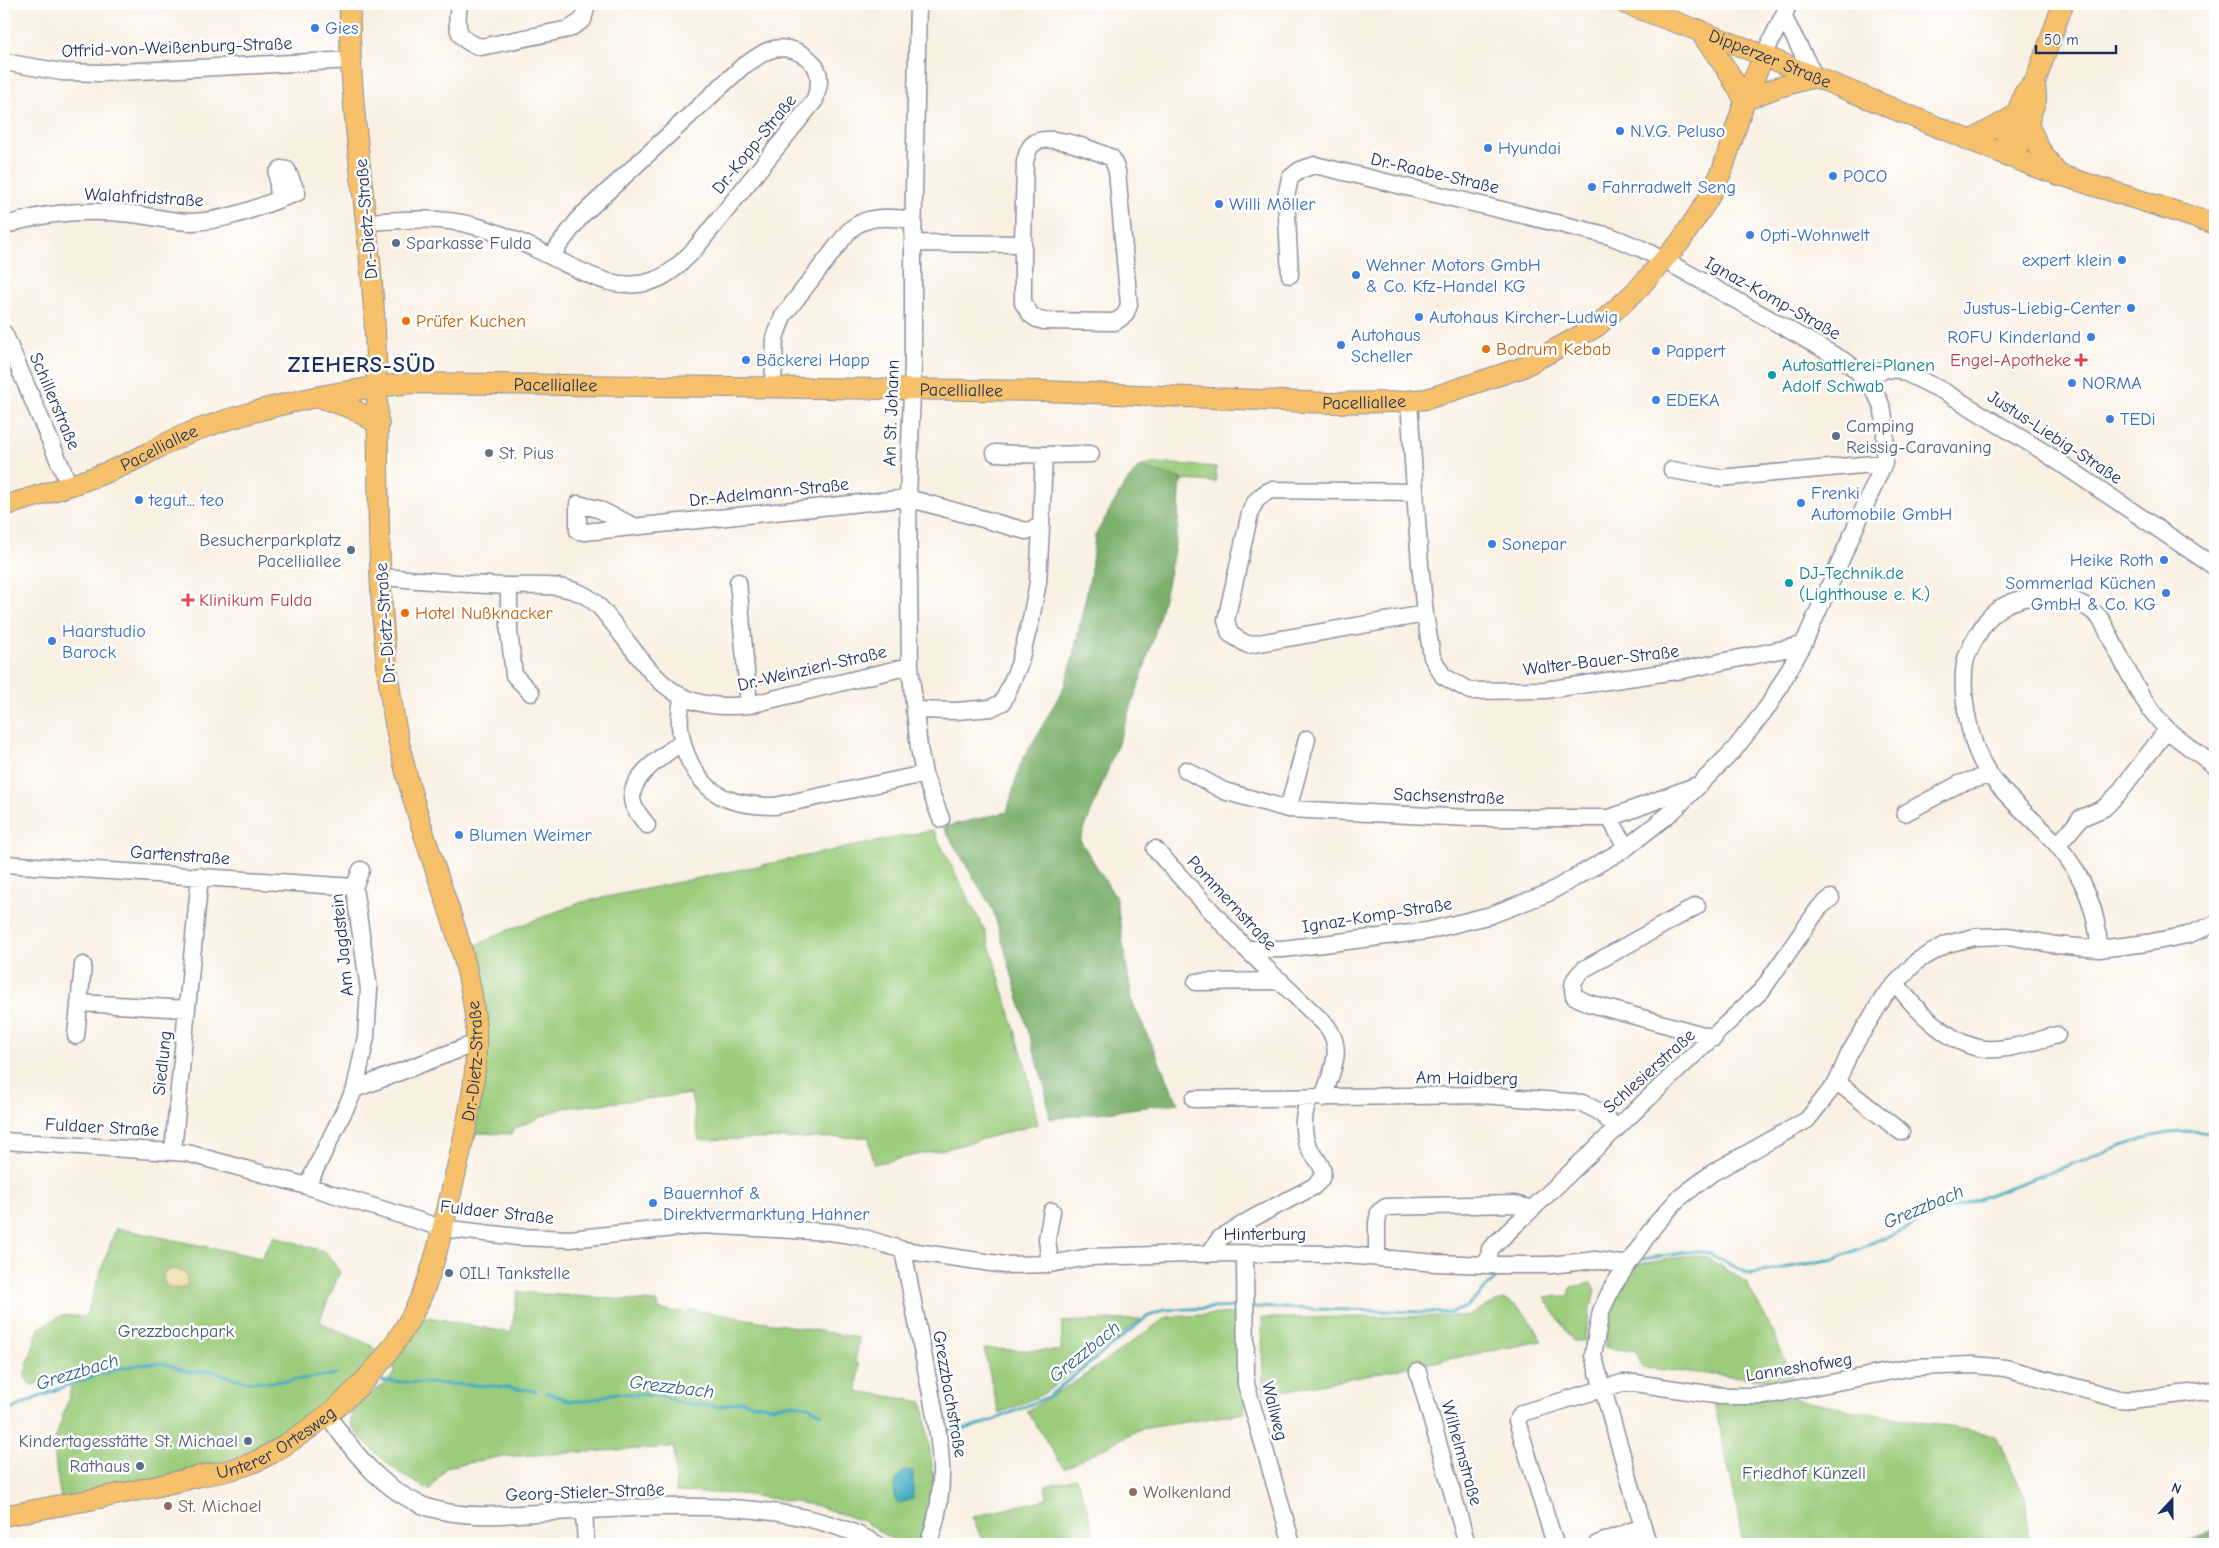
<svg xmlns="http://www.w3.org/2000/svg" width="2219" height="1548" font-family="'Comic Neue',sans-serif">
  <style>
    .green { fill: #9bcc7c; stroke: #5b7e6d }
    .forest { fill: #7cb06c; stroke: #4c7065 }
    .sand { fill: #eeda9e; stroke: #84847e }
    .water { fill: #41abc1; stroke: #2e6d90 }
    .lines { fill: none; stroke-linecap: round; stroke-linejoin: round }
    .stream { stroke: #41abc1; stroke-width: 3 }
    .minor-casing { stroke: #8a90a0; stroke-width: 19 }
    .major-casing { stroke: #8a90a0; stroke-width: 22 }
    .minor { stroke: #fff; stroke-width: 16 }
    .major { stroke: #f6c16b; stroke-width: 20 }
    .shop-dot { fill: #3f7fe0; stroke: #fff; stroke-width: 2 }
    .service-dot { fill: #5c6f8a; stroke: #fff; stroke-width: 2 }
    .food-dot { fill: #e8710a; stroke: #fff; stroke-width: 2 }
    .health-dot { fill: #e0444e; stroke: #fff; stroke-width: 2 }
    .culture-dot { fill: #0f9aa8; stroke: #fff; stroke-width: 2 }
    .worship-dot { fill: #6b7280; stroke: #fff; stroke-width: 2 }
    .education-dot { fill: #8d6e63; stroke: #fff; stroke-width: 2 }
    .labels { text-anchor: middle; stroke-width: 5; stroke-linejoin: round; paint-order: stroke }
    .shop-label { font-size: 18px; fill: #366cbe; stroke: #fff; text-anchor: start }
    .street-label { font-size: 18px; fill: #1b2f5e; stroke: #fff }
    .service-label { font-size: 18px; fill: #4e5e75; stroke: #fff; text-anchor: start }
    .food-label { font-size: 18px; fill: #c56008; stroke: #fff; text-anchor: start }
    .health-label { font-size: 18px; fill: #be3a42; stroke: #fff; text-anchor: end }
    .culture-label { font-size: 18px; fill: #0d838f; stroke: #fff; text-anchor: start }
    .worship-label { font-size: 18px; fill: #5b616d; stroke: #fff; text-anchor: start }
    .park-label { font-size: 18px; fill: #415e67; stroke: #fff }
    .education-label { font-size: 18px; fill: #785e54; stroke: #fff; text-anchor: start }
    .water-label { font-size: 19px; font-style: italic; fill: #2a6186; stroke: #fff }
    .district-label { font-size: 22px; font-weight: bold; letter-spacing: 1px; fill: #1b2f5e; stroke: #fff }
  </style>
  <rect width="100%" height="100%" fill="#fff"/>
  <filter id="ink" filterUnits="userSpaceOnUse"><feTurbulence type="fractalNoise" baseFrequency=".02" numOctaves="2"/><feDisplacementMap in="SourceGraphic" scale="10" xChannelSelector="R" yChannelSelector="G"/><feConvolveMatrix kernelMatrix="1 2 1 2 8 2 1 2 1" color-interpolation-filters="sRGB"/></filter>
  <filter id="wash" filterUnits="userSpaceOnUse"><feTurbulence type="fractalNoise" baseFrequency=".0096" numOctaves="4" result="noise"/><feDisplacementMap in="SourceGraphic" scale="20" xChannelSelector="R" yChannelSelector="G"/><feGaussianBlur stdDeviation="1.12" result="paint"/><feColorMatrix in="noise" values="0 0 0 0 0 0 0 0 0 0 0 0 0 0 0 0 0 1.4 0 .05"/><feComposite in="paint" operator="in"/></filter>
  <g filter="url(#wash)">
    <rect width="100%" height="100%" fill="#f9f0e2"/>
    <path class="green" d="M1157,463L1216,467V482L1181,480L1177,522L1123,487L1139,467Z
      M933,830L985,931L1026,1067L1038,1124L946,1149L873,1164L869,1137L699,1140L691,1094L563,1108L515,1128L511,1134L476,1133L486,1047L484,1005L472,948L498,934L582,902Z
      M116,1228L261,1258L274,1236L326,1252L340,1272L320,1319L321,1323L370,1345L383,1357L284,1446L62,1504C59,1484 51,1454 57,1434C62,1416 70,1400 72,1381L64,1379L31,1385L24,1376L39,1328L62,1315L85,1317Z
      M1696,1255L1707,1258L1746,1282L1774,1334L1793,1379L1773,1380L1643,1368L1636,1351L1605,1348C1605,1312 1617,1295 1633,1265Z
      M1592,1283L1595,1289L1584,1341H1573L1544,1297L1569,1296L1571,1287Z
      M518,1292L656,1302L660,1310L689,1313L690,1309L859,1338L855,1363L859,1364L857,1391L923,1402L936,1493L920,1541L917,1544H899L863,1521L814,1505L743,1494L676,1492L674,1447L499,1457L446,1467L430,1490C398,1476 377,1455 354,1430C341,1407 370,1396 384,1384C388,1381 392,1376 395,1373L393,1364L423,1316L511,1333Z
      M1505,1300C1525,1308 1532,1324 1542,1341L1263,1395L1262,1318L1465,1316C1479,1311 1490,1302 1505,1300Z
      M1237,1313L1245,1413L1140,1429L1064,1469L1027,1411L1078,1380L1167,1317Z
      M1141,1319L1045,1393L999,1414L984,1349L1061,1351L1062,1322Z
      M1710,1385L1995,1435L2026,1500L2028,1535L2032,1544H1743L1733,1488Z
      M1076,1478L1087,1507L1096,1544H984L972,1517L1047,1499L1045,1486Z"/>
    <path class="forest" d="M1139,467L1181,479C1179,501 1179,523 1175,544C1158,646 1118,745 1080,840L1116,898L1132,1001L1178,1103L1050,1119L1045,1088L993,910L943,827L1007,812L1020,765L1063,689L1071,666L1090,577L1095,536L1123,487Z
      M2215,1532V1544H2176Z"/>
    <path class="sand" d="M172,1269L184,1271L187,1277V1286L176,1289L167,1286L163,1280L164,1272Z"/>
    <path class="water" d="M906,1470L913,1471V1499L900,1503L894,1498C895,1485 894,1477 906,1470Z"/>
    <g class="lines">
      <path class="stream" d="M1642,1259L1696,1251L1710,1254L1749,1274L1835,1259L1950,1209L2144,1138L2178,1131L2215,1132
        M1251,1307L1450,1313L1467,1307L1498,1276
        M382,1381L493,1386L536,1391
        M546,1392L570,1401H587L616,1393L665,1396L679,1403L719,1407L741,1401L772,1407L788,1404L808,1406L822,1414
        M4,1413C40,1395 127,1358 166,1364C175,1366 182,1372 191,1372C199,1373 205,1369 214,1371C225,1375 234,1380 246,1381C276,1384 307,1378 337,1374
        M947,1430L968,1428L992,1421L1049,1396L1147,1317L1164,1310L1239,1307"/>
    </g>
  </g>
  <g filter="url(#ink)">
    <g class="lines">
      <defs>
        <path id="minor" d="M459,4C456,26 455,40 481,47L569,29L583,20L587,4
          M918,4L913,243V365L908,498L910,666L919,748L924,774L941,819
          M1783,16L1815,77
          M1764,55L1789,4
          M4,62L62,72L100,73L352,60
          M365,222C402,220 438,216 475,226C501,233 528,245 552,257C585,273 617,294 655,280C671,274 682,262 694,250L815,100C816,94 819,87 819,81C820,58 790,43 770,50C761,53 752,61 743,66L581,216L551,256
          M4,226C43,212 90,209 132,214C152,216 171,222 192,222C233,220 259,206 297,193L287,170L281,169L277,174L279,199
          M913,243L1023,244L1025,161C1027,155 1028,148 1033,144C1048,131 1096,151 1112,158L1117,171L1129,305L1125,315L1115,322L1044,321L1037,319L1031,315L1023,303V244
          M4,333L69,485
          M1865,379L1886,369L1900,370L1945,392L2044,452L2215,567
          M773,387L775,338L783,316L848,232C865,214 890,217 913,220
          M1409,401L1420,564L1425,614L1432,657L1443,676L1470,691L1545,690L1683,670L1803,645
          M995,453L1044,455L1041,527
          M1044,455L1091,454
          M1672,470L1719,478L1884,463
          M1414,492L1271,490C1260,495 1254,501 1250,513L1226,620L1230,634L1248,645L1425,614
          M634,526L598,509L578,504V531L585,532L908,498L1026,531L1041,527L1038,582L1031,619L1019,665L1003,702L991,708L956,711L914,710
          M381,577C423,580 466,585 509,586C534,586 556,583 580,593C596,600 605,613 615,626C656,679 674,713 749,705L910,666
          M738,582L749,705
          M509,586V631L514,675L531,693
          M683,697C672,733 690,782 725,798C741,805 758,806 775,806L924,774
          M1186,770L1224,791L1288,809L1469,818H1610L1695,786
          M1288,809L1307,739
          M1905,813L1959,784L1989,775
          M1610,818L1626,848
          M647,825C641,817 632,808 632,798C632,773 665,756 682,741
          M2058,845L2081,818L2104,808L2117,795L2167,730
          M1155,849L1246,949L1327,1026C1345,1051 1331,1071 1323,1098
          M4,864L354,887
          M1697,906L1584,969C1574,978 1571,983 1574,996L1588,1003L1714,1038
          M1246,949H1283L1427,931L1491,915L1548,893L1626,848L1673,811L1734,750L1769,705L1803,645L1884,463C1887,414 1887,396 1848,363L1684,271L1642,249L1610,236L1315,165L1300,170L1290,178L1286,197L1290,275
          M2099,949C2098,911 2083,875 2058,846C2037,821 2009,802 1990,775C1970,748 1960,696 1965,663C1967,651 1975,639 1981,629C1993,609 2007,602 2029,597C2052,591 2082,599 2099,617C2105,624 2109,635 2113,643C2129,673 2143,705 2167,729C2181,743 2200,754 2215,766
          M1196,982L1281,981
          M1896,983C1915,1010 1951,1046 1986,1049C2009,1051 2035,1041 2057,1035
          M81,1003L187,1009
          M76,1036L83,965
          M1837,1082L1901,1132
          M355,1089L476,1043
          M1194,1099L1483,1095L1582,1103L1598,1111L1616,1127
          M4,1141L187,1153L307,1186L442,1228L518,1237L570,1239L702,1225L830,1232L858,1236L903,1250L1005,1265L1050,1264L1089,1257L1224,1253L1336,1254L1436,1263L1488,1265H1550L1595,1260L1627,1265
          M173,1151L200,876
          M307,1186L355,1089L366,1037L369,989L354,887L361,870
          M903,1250C911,1290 918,1329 926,1369C938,1431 952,1483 928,1544
          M1209,1254L1220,1238L1253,1218L1313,1187C1336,1169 1312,1160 1306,1141C1302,1127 1304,1112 1309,1099
          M1245,1254L1246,1384L1292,1544
          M1377,1257V1223L1379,1212L1386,1207L1514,1204L1532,1209
          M1050,1264L1047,1239L1052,1211
          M1488,1265L1490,1249L1762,990L1819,908L1831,898
          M1418,1372L1467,1544
          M328,1416C354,1453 384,1493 430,1508C469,1520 513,1514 554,1512C654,1507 787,1494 877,1544
          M584,1511L586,1544
          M1555,1544L1517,1421L1522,1413L1622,1383H1635L1721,1396H1765L1913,1367L1974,1365L2005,1368L2119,1399L2131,1400L2215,1390
          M1597,1544L1642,1527
          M1648,1544L1593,1355L1601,1311L1613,1286L1654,1226L1678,1199L1712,1173L1807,1120L1837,1082L1850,1052L1885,995L1917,961L1947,944L1975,937L2009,936L2056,945L2099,949L2147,943L2187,935L2215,924"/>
        <g id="major">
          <path id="s1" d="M1626,4L1740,46L2038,168L2215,224"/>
          <path d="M1698,29L1727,70L1745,100"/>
          <path d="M1745,100L1776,88L1815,77"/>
          <path d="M2028,124L2039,148L2059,176"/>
          <path d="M1970,141L2016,115"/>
          <path d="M2008,157L2020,144L2024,135L2036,99L2035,82L2063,4"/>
          <path d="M2008,157L2006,142L2024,94L2030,87"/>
          <path d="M322,398L351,408L379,424"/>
          <path id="s2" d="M4,506C41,495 79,484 115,469C142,458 167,441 194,431C263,406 339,390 412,383L1043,391L1330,403L1393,402L1427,399L1521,368L1596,327L1636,291L1680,242L1707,201L1722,171L1745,100L1764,55"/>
          <path id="s3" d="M4,1516C69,1503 135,1493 200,1476C214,1473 230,1471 244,1466C267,1458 287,1444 307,1430C358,1395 403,1344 426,1285C437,1256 443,1226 450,1197C464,1135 483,1072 474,1009C468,963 453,921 438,877C420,823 402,768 393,711C372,579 382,445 374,312C368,209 348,107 350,4"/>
        </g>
      </defs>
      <use href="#minor" class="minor-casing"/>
      <use href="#major" class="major-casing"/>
      <use href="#minor" class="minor"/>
      <use href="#major" class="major"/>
    </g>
  </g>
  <g class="shop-dot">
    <circle cx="315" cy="28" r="5"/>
    <circle cx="1620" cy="131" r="5"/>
    <circle cx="1488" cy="148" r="5"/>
    <circle cx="1833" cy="176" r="5"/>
    <circle cx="1592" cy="187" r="5"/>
    <circle cx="1219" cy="204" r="5"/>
    <circle cx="1750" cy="235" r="5"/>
    <circle cx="2122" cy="260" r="5"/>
    <circle cx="1356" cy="275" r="5"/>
    <circle cx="2131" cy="308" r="5"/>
    <circle cx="1419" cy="317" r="5"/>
    <circle cx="2091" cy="337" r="5"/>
    <circle cx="1341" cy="345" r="5"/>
    <circle cx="1656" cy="351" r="5"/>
    <circle cx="746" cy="360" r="5"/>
    <circle cx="2072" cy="383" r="5"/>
    <circle cx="1656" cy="400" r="5"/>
    <circle cx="2110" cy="419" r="5"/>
    <circle cx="139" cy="500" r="5"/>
    <circle cx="1801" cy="503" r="5"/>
    <circle cx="1492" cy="544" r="5"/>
    <circle cx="2164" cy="560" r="5"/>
    <circle cx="2166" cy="593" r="5"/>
    <circle cx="52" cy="641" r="5"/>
    <circle cx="459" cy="835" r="5"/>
    <circle cx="653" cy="1203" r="5"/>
  </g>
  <g class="service-dot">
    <circle cx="396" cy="243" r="5"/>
    <circle cx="1836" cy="436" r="5"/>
    <circle cx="351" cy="550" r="5"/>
    <circle cx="449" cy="1273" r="5"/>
    <circle cx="248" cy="1441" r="5"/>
    <circle cx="140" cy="1466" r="5"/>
  </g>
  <g class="food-dot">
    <circle cx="406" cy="321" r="5"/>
    <circle cx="1486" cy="349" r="5"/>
    <circle cx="405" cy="613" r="5"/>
  </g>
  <g class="health-dot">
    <path d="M2078.5 352.5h5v5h5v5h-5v5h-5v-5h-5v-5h5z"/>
    <path d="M185.5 592.5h5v5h5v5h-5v5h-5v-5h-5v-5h5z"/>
  </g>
  <g class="culture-dot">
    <circle cx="1772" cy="375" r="5"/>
    <circle cx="1789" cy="583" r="5"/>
  </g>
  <circle class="worship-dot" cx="489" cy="453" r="5"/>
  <g class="education-dot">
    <circle cx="1133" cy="1492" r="5"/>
    <circle cx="168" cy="1506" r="5"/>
  </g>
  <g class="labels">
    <g class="shop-label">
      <text x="325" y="34">Gies</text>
      <text x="1630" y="137">N.V.G. Peluso</text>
      <text x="1498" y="154">Hyundai</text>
      <text x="1843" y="182">POCO</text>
      <text x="1602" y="193">Fahrradwelt Seng</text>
      <text x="1229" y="210">Willi Möller</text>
      <text x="1760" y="241">Opti-Wohnwelt</text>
      <text x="2112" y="266" text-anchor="end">expert klein</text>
      <text x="1366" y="271">Wehner Motors GmbH<tspan x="1366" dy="21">&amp; Co. Kfz-Handel KG</tspan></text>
      <text x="2121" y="314" text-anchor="end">Justus-Liebig-Center</text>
      <text x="1429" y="323">Autohaus Kircher-Ludwig</text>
      <text x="1351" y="341">Autohaus<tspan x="1351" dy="21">Scheller</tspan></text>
      <text x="2081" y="343" text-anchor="end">ROFU Kinderland</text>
      <text x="1666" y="357">Pappert</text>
      <text x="756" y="366">Bäckerei Happ</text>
      <text x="2082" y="389">NORMA</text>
      <text x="1666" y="406">EDEKA</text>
      <text x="2120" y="425">TEDi</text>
      <text x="1811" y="499">Frenki<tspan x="1811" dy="21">Automobile GmbH</tspan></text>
      <text x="149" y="506">tegut... teo</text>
      <text x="1502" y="550">Sonepar</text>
      <text x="2154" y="566" text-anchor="end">Heike Roth</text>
      <text x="2156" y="589" text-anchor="end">Sommerlad Küchen<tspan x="2156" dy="21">GmbH &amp; Co. KG</tspan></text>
      <text x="62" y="637">Haarstudio<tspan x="62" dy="21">Barock</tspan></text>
      <text x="469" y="841">Blumen Weimer</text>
      <text x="663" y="1199">Bauernhof &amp;<tspan x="663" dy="21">Direktvermarktung Hahner</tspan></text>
    </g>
    <g class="street-label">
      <text transform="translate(177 47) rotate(-2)" y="6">Otfrid-von-Weißenburg-Straße</text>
      <text dy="6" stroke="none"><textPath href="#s1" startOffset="154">Dipperzer Straße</textPath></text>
      <text transform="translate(754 144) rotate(-51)" y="6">Dr.-Kopp-Straße</text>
      <text transform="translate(1435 173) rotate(13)" y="6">Dr.-Raabe-Straße</text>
      <text transform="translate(144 197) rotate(3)" y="6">Walahfridstraße</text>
      <text transform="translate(366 219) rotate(-95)" y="6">Dr.-Dietz-Straße</text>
      <text transform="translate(1773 298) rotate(29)" y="6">Ignaz-Komp-Straße</text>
      <text dy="6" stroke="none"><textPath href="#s2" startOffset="572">Pacelliallee</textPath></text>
      <text dy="6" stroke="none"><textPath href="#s2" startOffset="978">Pacelliallee</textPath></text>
      <text transform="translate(55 401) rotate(67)" y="6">Schillerstraße</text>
      <text dy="6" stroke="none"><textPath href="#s2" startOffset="1381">Pacelliallee</textPath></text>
      <text transform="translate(891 413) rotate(-88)" y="6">An St. Johann</text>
      <text transform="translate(2055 437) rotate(33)" y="6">Justus-Liebig-Straße</text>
      <text dy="6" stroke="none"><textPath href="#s2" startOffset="166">Pacelliallee</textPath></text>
      <text transform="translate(769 492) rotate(-6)" y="6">Dr.-Adelmann-Straße</text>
      <text transform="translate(385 623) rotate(-94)" y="6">Dr.-Dietz-Straße</text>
      <text transform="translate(1601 660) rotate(-7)" y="6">Walter-Bauer-Straße</text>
      <text transform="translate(812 668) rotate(-13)" y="6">Dr.-Weinzierl-Straße</text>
      <text transform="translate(1449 796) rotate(2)" y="6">Sachsenstraße</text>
      <text transform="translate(180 855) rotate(4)" y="6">Gartenstraße</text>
      <text transform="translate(1232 903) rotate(47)" y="6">Pommernstraße</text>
      <text transform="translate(1377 915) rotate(-9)" y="6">Ignaz-Komp-Straße</text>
      <text transform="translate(342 945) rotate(-96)" y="6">Am Jagdstein</text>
      <text dy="6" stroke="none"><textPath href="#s3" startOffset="738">Dr.-Dietz-Straße</textPath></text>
      <text transform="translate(162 1063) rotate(-84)" y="6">Siedlung</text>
      <text transform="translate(1649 1071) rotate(-42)" y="6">Schlesierstraße</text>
      <text transform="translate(1467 1078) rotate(1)" y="6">Am Haidberg</text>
      <text transform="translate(102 1127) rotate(3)" y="6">Fuldaer Straße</text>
      <text transform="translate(497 1212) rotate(6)" y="6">Fuldaer Straße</text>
      <text x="1265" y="1240">Hinterburg</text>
      <text transform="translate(1799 1367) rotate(-9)" y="6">Lanneshofweg</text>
      <text transform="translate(950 1394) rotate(80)" y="6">Grezzbachstraße</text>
      <text transform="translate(1275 1411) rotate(76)" y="6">Wallweg</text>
      <text dy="6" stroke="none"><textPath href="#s3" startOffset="284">Unterer Ortesweg</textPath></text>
      <text transform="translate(1462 1453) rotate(74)" y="6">Wilhelmstraße</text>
      <text transform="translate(585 1492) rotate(-2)" y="6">Georg-Stieler-Straße</text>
    </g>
    <g class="service-label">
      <text x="406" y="249">Sparkasse Fulda</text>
      <text x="1846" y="432">Camping<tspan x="1846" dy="21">Reissig-Caravaning</tspan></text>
      <text x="341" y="546" text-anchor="end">Besucherparkplatz<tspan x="341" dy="21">Pacelliallee</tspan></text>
      <text x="459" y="1279">OIL! Tankstelle</text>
      <text x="238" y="1447" text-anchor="end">Kindertagesstätte St. Michael</text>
      <text x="130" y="1472" text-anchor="end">Rathaus</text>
    </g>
    <g class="food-label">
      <text x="416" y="327">Prüfer Kuchen</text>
      <text x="1496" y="355">Bodrum Kebab</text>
      <text x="415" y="619">Hotel Nußknacker</text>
    </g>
    <g class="health-label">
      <text x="2071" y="366">Engel-Apotheke</text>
      <text x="199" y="606" text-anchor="start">Klinikum Fulda</text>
    </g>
    <g class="culture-label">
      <text x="1782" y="371">Autosattlerei-Planen<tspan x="1782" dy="21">Adolf Schwab</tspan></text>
      <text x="1799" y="579">DJ-Technik.de<tspan x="1799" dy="21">(Lighthouse e. K.)</tspan></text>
    </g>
    <g class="worship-label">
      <text x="499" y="459">St. Pius</text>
    </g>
    <g class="park-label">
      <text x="176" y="1337">Grezzbachpark</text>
      <text x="1804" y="1479">Friedhof Künzell</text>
    </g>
    <g class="education-label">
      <text x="1143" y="1498">Wolkenland</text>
      <text x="178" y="1512">St. Michael</text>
    </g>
    <g class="water-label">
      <text transform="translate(1923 1206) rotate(-23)" y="7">Grezzbach</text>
      <text transform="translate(1084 1351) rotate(-39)" y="7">Grezzbach</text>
      <text transform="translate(77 1371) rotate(-17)" y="7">Grezzbach</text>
      <text transform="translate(672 1386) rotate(7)" y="7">Grezzbach</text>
    </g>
    <g class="district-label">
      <text x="362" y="372">ZIEHERS-SÜD</text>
    </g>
  </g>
  <rect width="2219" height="1548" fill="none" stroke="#fff" stroke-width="20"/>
  <g transform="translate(2172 1500) rotate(21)" stroke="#ffffff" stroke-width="4" paint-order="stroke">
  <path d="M0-4L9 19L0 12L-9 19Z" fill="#1b2f5e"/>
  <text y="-8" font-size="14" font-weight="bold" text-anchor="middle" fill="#1b2f5e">N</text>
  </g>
  <path d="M2036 45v8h80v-8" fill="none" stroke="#1b2f5e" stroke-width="2.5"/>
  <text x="2044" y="45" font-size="15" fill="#1b2f5e" stroke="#ffffff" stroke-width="4" paint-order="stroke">50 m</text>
</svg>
